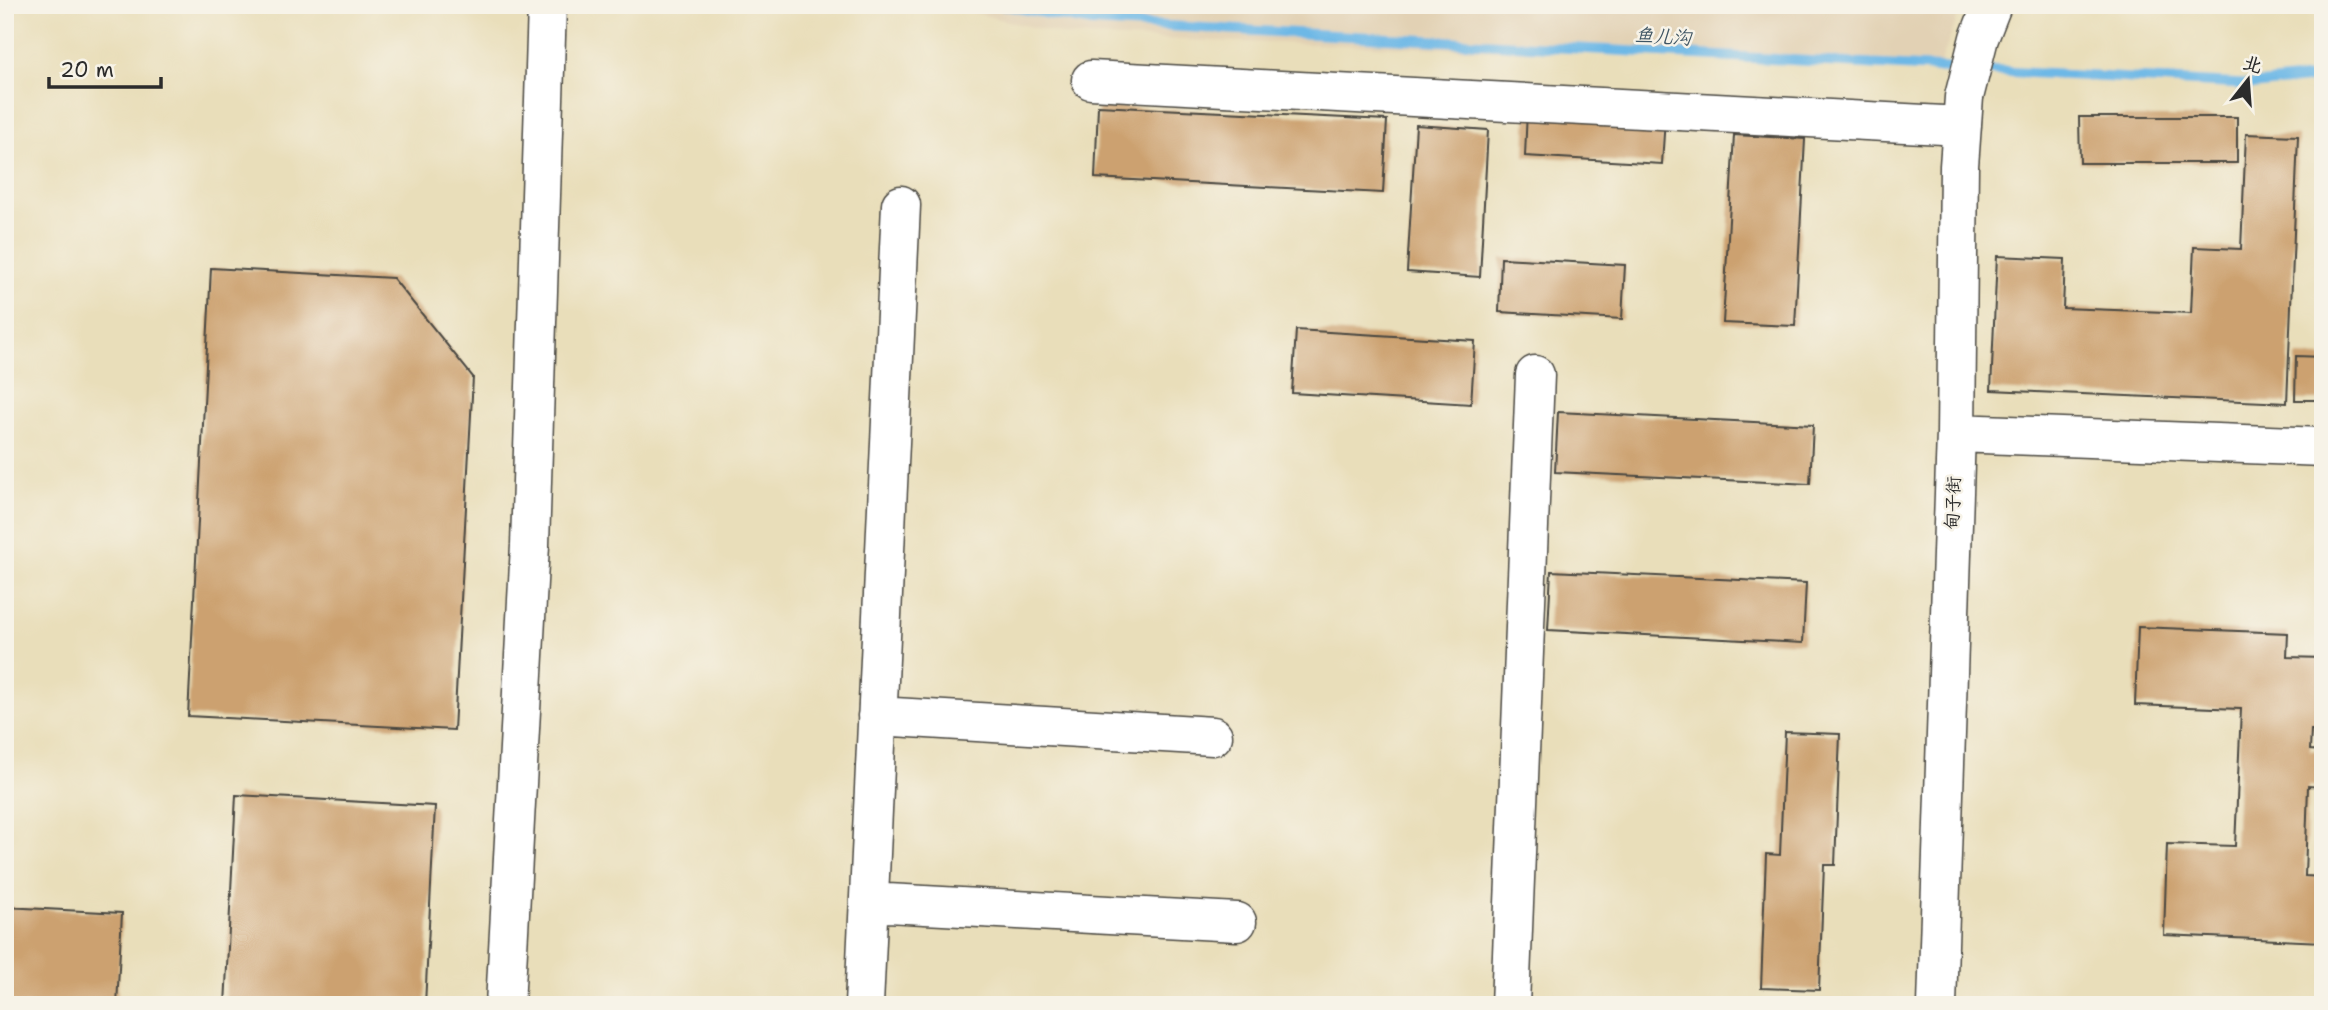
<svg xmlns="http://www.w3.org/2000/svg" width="2328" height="1010" font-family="'Shantell Sans','LXGW WenKai TC',sans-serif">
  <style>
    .built { fill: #e2d1b4 }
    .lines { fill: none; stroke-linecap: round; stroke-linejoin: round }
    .stream { stroke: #6db8e6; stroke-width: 10 }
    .building { fill: #cca170 }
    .minor-casing { stroke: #484640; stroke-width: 41 }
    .minor { stroke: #fff; stroke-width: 38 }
    .labels { text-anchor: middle; stroke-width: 5; stroke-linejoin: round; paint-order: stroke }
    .street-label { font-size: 18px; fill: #2b2b2b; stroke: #f7f3e8 }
    .water-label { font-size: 19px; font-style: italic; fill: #3f5563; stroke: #f7f3e8 }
  </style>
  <rect width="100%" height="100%" fill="#f7f3e8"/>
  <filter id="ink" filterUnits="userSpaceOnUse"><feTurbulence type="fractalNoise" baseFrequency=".0143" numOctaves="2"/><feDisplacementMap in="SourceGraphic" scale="14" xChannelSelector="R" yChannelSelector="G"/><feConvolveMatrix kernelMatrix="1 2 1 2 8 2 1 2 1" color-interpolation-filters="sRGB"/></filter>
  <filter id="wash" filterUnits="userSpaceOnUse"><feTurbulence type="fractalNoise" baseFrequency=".00686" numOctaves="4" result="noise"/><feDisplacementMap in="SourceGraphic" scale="28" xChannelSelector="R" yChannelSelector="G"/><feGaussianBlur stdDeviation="1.57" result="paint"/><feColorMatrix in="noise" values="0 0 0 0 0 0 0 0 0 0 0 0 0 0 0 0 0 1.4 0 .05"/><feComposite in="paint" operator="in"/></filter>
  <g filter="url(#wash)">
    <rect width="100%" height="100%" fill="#e9deba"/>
    <path class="built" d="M943,5H1962L1940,65L1068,36Z"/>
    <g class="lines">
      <path class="stream" d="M1002,5L1093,22L2252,85L2323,77"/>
    </g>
    <g id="blocks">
      <path class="building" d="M1098,106L1387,120L1383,193L1095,178Z
        M1527,110L1665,118L1662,164L1525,156Z
        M2079,117H2237V163H2080Z
        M1416,125L1488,130L1480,277L1407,272Z
        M2246,134L2298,136L2287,403L1991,390L1997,256L2065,259L2063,308L2191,313L2194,247L2241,249Z
        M1734,135L1805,139L1795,326L1723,323Z
        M1501,258L1625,265L1622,319L1499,312Z
        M211,268L393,278L473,377L454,730L188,716Z
        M1296,330L1475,341L1471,404L1292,393Z
        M2296,356L2323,357V400H2295Z
        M1558,412L1813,425L1810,484L1555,472Z
        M1551,571L1806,583L1803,643L1548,630Z
        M2138,627L2288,633L2287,657L2323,658V730H2311L2310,750L2323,751V787L2308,786L2305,876L2323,877V942L2164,935L2167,844L2235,846L2241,709L2135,705Z
        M1785,732L1840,734L1835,865H1824L1819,990L1761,988L1766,854L1780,855Z
        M236,795L435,806L425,1005H225Z
        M5,907L122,913L117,1005H5Z"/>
    </g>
  </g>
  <g filter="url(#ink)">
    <use href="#blocks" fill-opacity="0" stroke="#484640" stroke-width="2"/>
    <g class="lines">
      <defs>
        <path id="minor" d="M1091,80L1962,126
          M1956,433L2323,447
          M877,716L1213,736
          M869,902L1237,922
          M505,1005L530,545L547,5
          M864,1005L901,205
          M1510,1005L1535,375
          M1937,1005L1956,433L1959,166L1964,97L1979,38L1992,5"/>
      </defs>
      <use href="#minor" class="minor-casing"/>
      <use href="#minor" class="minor"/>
    </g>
  </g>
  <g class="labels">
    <g class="street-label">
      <text transform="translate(1953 503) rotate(-88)" y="6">甸子街</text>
    </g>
    <g class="water-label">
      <text transform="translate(1663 36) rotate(3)" y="7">鱼儿沟</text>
    </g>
  </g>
  <rect width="2328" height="1010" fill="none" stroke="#f7f3e8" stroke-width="28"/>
  <g transform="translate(2248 80) rotate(17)" stroke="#f7f3e8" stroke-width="5" paint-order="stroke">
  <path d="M0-5L12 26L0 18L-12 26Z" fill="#2b2b2b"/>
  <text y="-10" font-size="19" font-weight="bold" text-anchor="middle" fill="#2b2b2b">北</text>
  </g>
  <path d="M49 77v10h112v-10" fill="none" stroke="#2b2b2b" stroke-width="3.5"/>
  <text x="60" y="77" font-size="21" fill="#2b2b2b" stroke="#f7f3e8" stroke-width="5" paint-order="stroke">20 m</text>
</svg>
